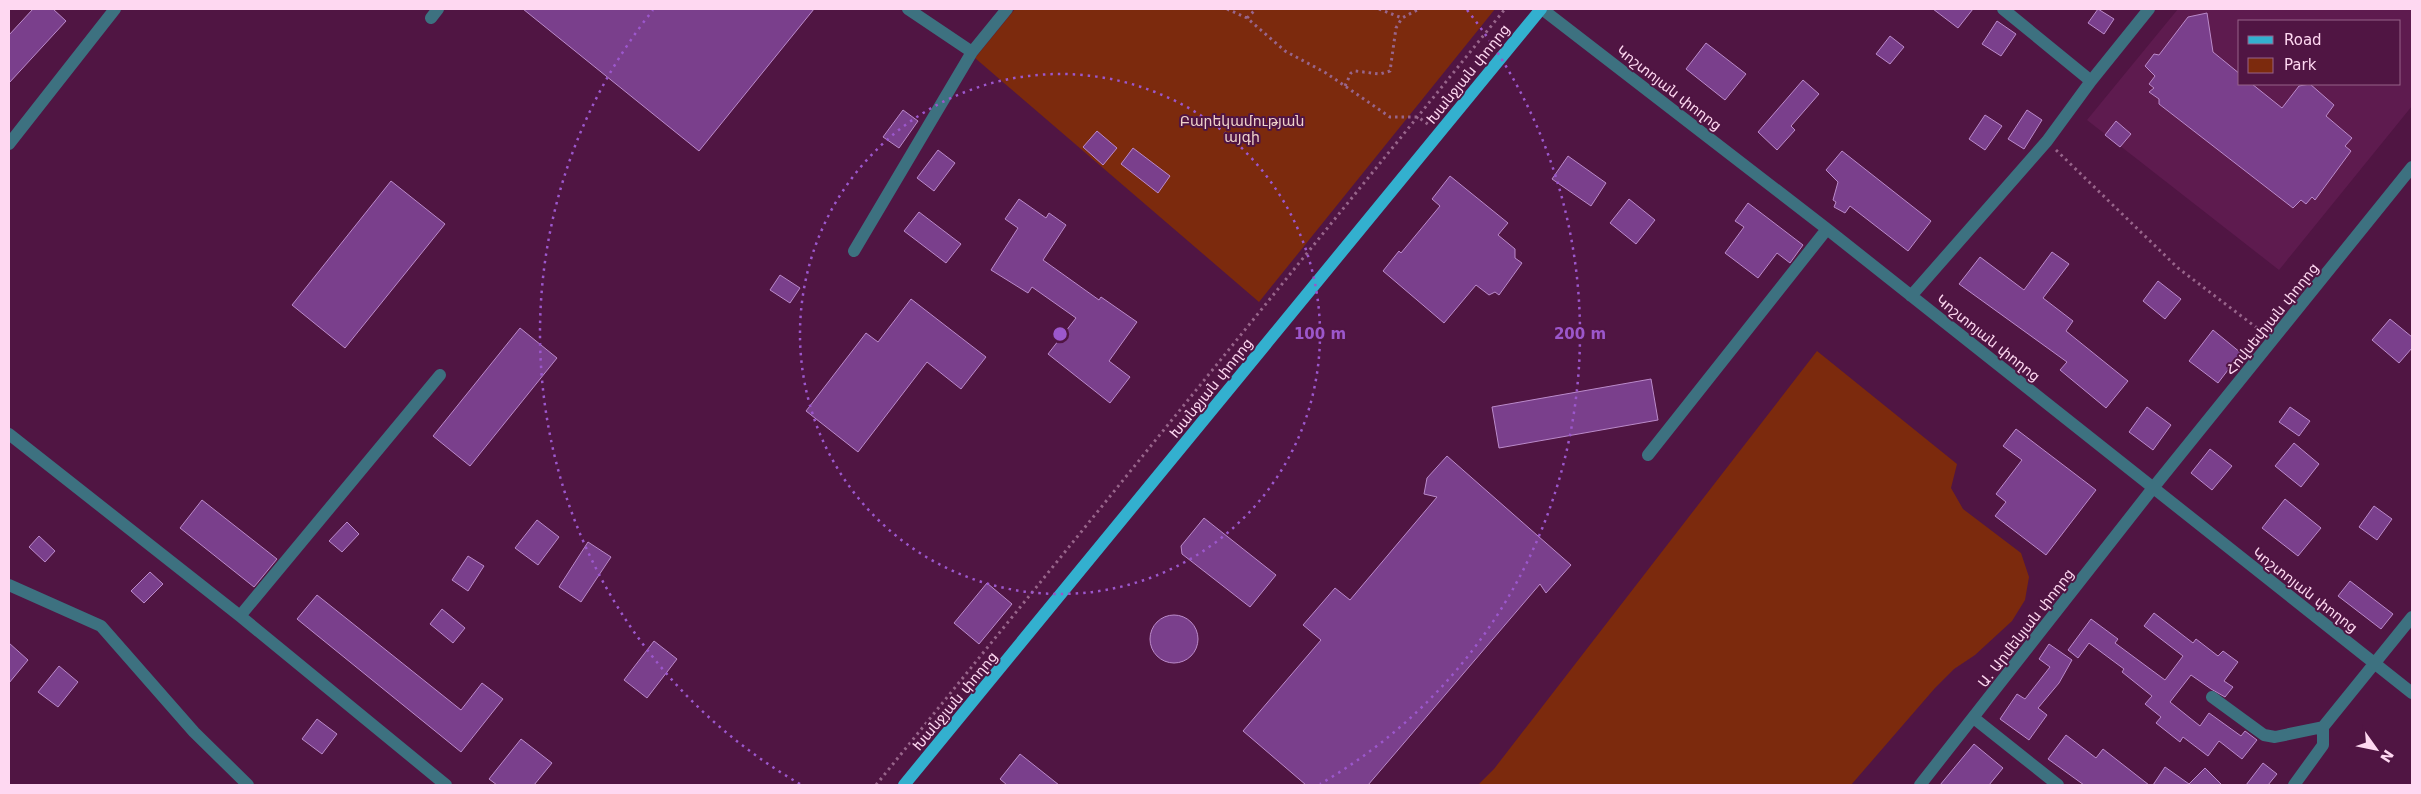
<svg xmlns="http://www.w3.org/2000/svg" width="2421" height="794" font-family="'DejaVu Sans','Noto Sans Armenian',sans-serif">
  <style>
    .built { fill: #5e1b4f; fill-rule: evenodd }
    .green { fill: #7c2a0d }
    .building { fill: #7a3f8c; stroke: #bb8aca }
    .lines { fill: none; stroke-linecap: round; stroke-linejoin: round }
    .path { stroke: #98658b; stroke-width: 3; stroke-dasharray: 2.5 4; stroke-linecap: butt }
    .minor { stroke: #3d7180; stroke-width: 12 }
    .major { stroke: #33b0cf; stroke-width: 12 }
    .ring { fill: none; stroke: #9c57cc; stroke-width: 2.5; stroke-dasharray: 2.5 5 }
    .labels { text-anchor: middle; stroke-width: 4; stroke-linejoin: round; paint-order: stroke }
    .street-label { font-size: 14px; fill: #fed8f1; stroke: #501543 }
    .park-label { font-size: 14px; fill: #eed3ca; stroke: #501543 }
    .centre { fill: #9c57cc; stroke: #501543; stroke-width: 2.5 }
    .ring-label { font-size: 15px; text-anchor: middle; font-weight: bold; fill: #9c57cc; stroke: #501543; stroke-width: 4; stroke-linejoin: round; paint-order: stroke }
  </style>
  <rect width="100%" height="100%" fill="#501543"/>
  <path class="built" d="M2178,9H2412V106L2279,270L2087,120ZM2240,21H2400V84H2240Z"/>
  <path class="green" d="M1015,9H1495L1259,302L975,58Z
    M1817,351L1957,464L1951,488L1963,509L2021,553L2029,577L2025,600L2012,621L1975,655L1954,669L1935,688L1851,785H1478L1494,769Z"/>
  <path class="building" d="M33,9H53L66,21L9,83V35Z
    M523,9H814L699,151Z
    M1933,9H1973L1958,28Z
    M2098,9L2114,19L2104,34L2088,23Z
    M2207,13L2213,52L2240,74V84H2252L2282,108L2299,86L2310,84L2334,105L2326,116L2352,138L2345,146L2351,151L2315,200L2312,197L2306,204L2301,200L2293,208L2159,104V99L2149,92L2154,88L2149,84L2155,76L2145,66L2154,54L2159,55L2188,17Z
    M1997,21L2016,34L2001,56L1982,44Z
    M1890,36L1904,47L1890,64L1876,54Z
    M1706,43L1746,74L1725,100L1686,69Z
    M1803,80L1819,94L1791,126L1795,130L1777,150L1758,132Z
    M903,110L918,121L899,148L883,137Z
    M2027,110L2042,120L2024,149L2008,139Z
    M1985,115L2002,126L1985,150L1969,139Z
    M2116,121L2131,134L2120,147L2105,135Z
    M1097,131L1117,148L1103,165L1083,147Z
    M1133,148L1170,176L1158,193L1121,164Z
    M938,150L955,163L934,191L917,178Z
    M1842,151L1931,221L1908,251L1850,206L1845,213L1834,207L1836,202L1833,200L1838,182L1826,170Z
    M1568,156L1606,183L1591,206L1552,179Z
    M1450,176L1508,223L1498,235L1515,249V258L1522,263L1499,295L1495,292L1489,295L1476,285L1444,323L1383,271L1399,251L1401,253L1440,206L1432,199Z
    M391,181L445,224L345,348L292,305Z
    M1019,199L1046,218L1049,213L1066,225L1043,260L1099,300L1101,297L1137,322L1109,361L1130,377L1110,403L1048,354L1076,318L1032,287L1028,293L991,270L1018,228L1005,219Z
    M1629,199L1655,220L1636,244L1610,223Z
    M1748,203L1803,245L1790,263L1777,253L1758,278L1725,253L1744,227L1735,221Z
    M919,212L961,244L946,263L904,231Z
    M2052,252L2069,264L2043,298L2073,321L2066,331L2128,381L2106,408L2060,370L2067,362L1959,284L1980,257L2024,290Z
    M780,275L800,288L790,303L770,290Z
    M2158,281L2181,299L2165,319L2143,301Z
    M911,299L986,357L961,389L927,362L858,452L806,411L866,333L878,342Z
    M2390,319L2412,337V348L2399,363L2372,340Z
    M520,328L557,358L470,466L433,436Z
    M2213,330L2241,353L2218,383L2189,361Z
    M1651,379L1658,420L1499,448L1492,407Z
    M2147,407L2171,425L2153,450L2129,432Z
    M2290,407L2310,421L2299,436L2279,422Z
    M2016,429L2096,490L2046,555L1995,516L2006,502L1996,494L2022,460L2003,446Z
    M2294,443L2319,464L2301,487L2275,466Z
    M2210,449L2232,466L2212,490L2191,473Z
    M1447,456L1571,565L1546,593L1540,584L1368,785H1306L1243,731L1321,640L1303,625L1335,588L1350,600L1437,497L1424,494L1427,478Z
    M2285,499L2321,528L2298,556L2262,528Z
    M202,500L277,559L254,587L180,528Z
    M2374,506L2392,519L2377,540L2359,527Z
    M1204,518L1276,575L1250,607L1182,554L1181,546Z
    M537,520L559,537L538,565L515,548Z
    M347,522L359,534L342,552L329,541Z
    M39,536L55,551L45,562L29,547Z
    M588,542L611,557L581,602L559,587Z
    M468,556L484,566L468,591L452,580Z
    M150,572L163,584L144,603L131,591Z
    M2350,581L2393,614L2381,629L2338,596Z
    M987,583L1012,604L979,644L954,623Z
    M317,595L461,710L482,683L503,699L461,752L297,619Z
    M442,609L465,628L453,643L430,624Z
    M2154,613L2193,643L2196,639L2218,656L2223,651L2238,662L2224,681L2233,687L2225,697L2211,689L2191,675L2170,702L2200,726L2209,713L2241,736L2245,731L2257,740L2242,759L2219,741L2208,756L2183,737L2180,742L2156,723L2161,717L2145,704L2152,696L2122,672L2124,669L2089,643L2078,658L2068,650L2091,619L2118,639L2115,643L2165,680L2183,656L2144,626Z
    M1150 639a24 24 0 1 1 48 0a24 24 0 1 1-48 0Z
    M654,641L677,659L647,698L624,680Z
    M9,643L28,660L9,683Z
    M2049,644L2072,660L2059,683L2038,708L2047,715L2029,740L2000,719L2017,694L2025,699L2050,667L2039,659Z
    M59,666L78,682L58,707L38,692Z
    M317,719L337,734L322,754L302,739Z
    M2066,735L2096,758L2103,749L2149,785H2084L2048,759Z
    M521,739L552,763L534,785H497L489,779Z
    M1974,744L2003,768L1989,785H1940Z
    M1020,754L1059,785H1007L1000,779Z
    M2263,763L2277,774L2268,785H2246Z
    M2165,767L2189,784L2205,768L2222,785H2153Z"/>
  <g class="lines">
    <path class="path" d="M1227,9L1247,18L1285,51L1326,73L1390,117H1418L1429,125
      M1379,9L1402,18L1419,9
      M1247,18L1256,9
      M1345,86L1351,73L1355,71L1380,74L1390,71L1396,28L1402,18
      M2056,150L2178,268L2261,331
      M876,785L1505,9"/>
    <path class="minor" d="M908,9L972,52L1007,9
      M1542,9L1827,229L2412,693
      M2003,9L2091,81
      M431,18L438,9
      M9,144L115,9
      M854,251L972,52
      M1911,296L2047,141L2091,81L2149,9
      M9,434L240,616L446,785
      M1648,455L1827,229
      M9,585L101,626L194,732L248,785
      M240,616L440,375
      M2212,697L2264,735L2275,737L2323,727
      M1975,719L2058,785
      M1920,785L2153,488L2412,167
      M2294,785L2323,745V727L2412,617"/>
    <path class="major" d="M904,785L1541,9"/>
  </g>
  <g class="ring">
    <circle cx="1060" cy="334" r="260"/>
    <path d="M800 784A520 520 0 0 1 653 10M1467 10A520 520 0 0 1 1320 784"/>
  </g>
  <g class="labels">
    <g class="street-label">
      <text transform="translate(1468 74) rotate(-51)" y="5">Խանջյան փողոց</text>
      <text transform="translate(1669 88) rotate(38)" y="5">Կոշտոյան փողոց</text>
      <text transform="translate(2272 319) rotate(-51)" y="5">Հովսեփյան փողոց</text>
      <text transform="translate(1988 338) rotate(39)" y="5">Կոշտոյան փողոց</text>
      <text transform="translate(1211 388) rotate(-51)" y="5">Խանջյան փողոց</text>
      <text transform="translate(2305 590) rotate(38)" y="5">Կոշտոյան փողոց</text>
      <text transform="translate(2026 628) rotate(-52)" y="5">Ա. Արմենյան փողոց</text>
      <text transform="translate(955 701) rotate(-50)" y="5">Խանջյան փողոց</text>
    </g>
    <g class="park-label">
      <text x="1242" y="126">Բարեկամության<tspan x="1242" dy="16">այգի</tspan></text>
    </g>
  </g>
  <circle cx="1060" cy="334" r="8" class="centre"/>
  <g class="ring-label">
    <text x="1320" y="339">100 m</text>
    <text x="1580" y="339">200 m</text>
  </g>
  <rect width="2421" height="794" fill="none" stroke="#fed8f1" stroke-width="20"/>
  <rect x="2238" y="20" width="162" height="65" fill="#501543" stroke="#966389"/>
  <rect x="2248" y="36" width="25" height="8" fill="#33b0cf" stroke="#966389"/>
  <text x="2284" y="45" font-size="15" fill="#fed8f1">Road</text>
  <rect x="2248" y="58" width="25" height="15" fill="#7c2a0d" stroke="#966389"/>
  <text x="2284" y="70" font-size="15" fill="#fed8f1">Park</text>
  <g transform="translate(2376 749) rotate(123)" stroke="#501543" stroke-width="4" paint-order="stroke">
  <path d="M0-4L9 19L0 12L-9 19Z" fill="#fed8f1"/>
  <text y="-8" font-size="14" font-weight="bold" text-anchor="middle" fill="#fed8f1">N</text>
  </g>
</svg>
